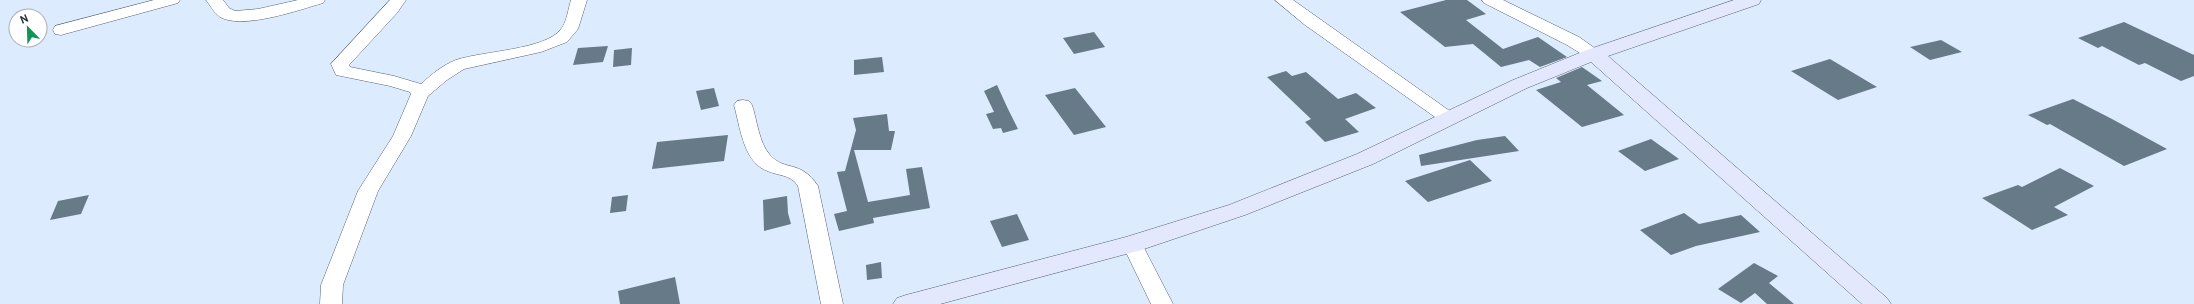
<svg xmlns="http://www.w3.org/2000/svg" width="2194" height="304" font-family="Overpass,sans-serif">
  <style>
    .building { fill: #667a87 }
    .lines { fill: none; stroke-linecap: round; stroke-linejoin: round }
    .street-casing { stroke: #566273; stroke-width: 1 }
    .secondary-casing { stroke: #566273; stroke-width: 1 }
    .street { fill: #fff; fill-rule: evenodd }
    .secondary { fill: #e4e8ff; fill-rule: evenodd }
  </style>
  <rect width="100%" height="100%" fill="#ddebfe"/>
  <path class="building" d="M1446,0H1467L1486,14L1466,20L1503,49L1538,37L1567,57L1540,67L1529,60L1501,67L1473,44L1445,47L1400,12Z
    M2124,22L2194,55V76L2181,81L2145,63L2139,65L2102,46L2098,48L2078,38Z
    M1094,32L1105,47L1074,54L1063,38Z
    M1941,40L1962,52L1930,60L1910,47Z
    M608,46L603,62L573,65L578,48Z
    M632,48L631,65L613,67L614,50Z
    M882,57L884,72L854,75V60Z
    M1830,59L1877,87L1838,100L1791,71Z
    M1582,67L1602,81L1587,85L1624,115L1582,127L1536,90L1561,82L1556,78Z
    M1286,71L1292,76L1306,72L1338,99L1356,93L1376,108L1345,119L1359,132L1325,142L1305,122L1311,119L1267,77Z
    M997,85L1008,109L1018,129L1003,133L1001,128L993,129L986,114L994,112L984,91Z
    M714,88L719,106L701,110L696,91Z
    M1075,88L1106,127L1074,135L1045,95Z
    M2073,99L2112,119L2167,149L2124,166L2050,124L2047,125L2028,115Z
    M887,114L889,131H895L891,150H854L868,202L910,195L906,169L922,167L930,208L873,218L874,223L839,231L834,214L847,211L837,172L845,171L856,130L853,118Z
    M728,135L724,161L652,169L657,142Z
    M1505,136L1519,151L1421,166L1419,155L1477,140Z
    M1651,139L1679,159L1645,171L1618,151Z
    M1470,160L1492,181L1428,202L1405,181Z
    M2060,168L2094,186L2054,207L2068,215L2032,230L1982,198L2018,185L2022,187Z
    M89,195L81,214L50,220L58,201Z
    M628,195L626,211L610,213L612,197Z
    M787,196L788,213L791,224L764,231L763,200Z
    M1684,213L1699,224L1741,215L1760,232L1696,246L1671,255L1640,230Z
    M1017,214L1029,240L1002,247L990,221Z
    M881,262L882,278L867,280L866,265Z
    M1754,263L1778,276L1769,283L1794,304H1767L1755,293L1741,303L1718,289Z
    M675,277L680,304H620L618,291Z"/>
  <g class="lines">
    <defs>
      <path id="street" d="M154,0H180L178,3L61,35L55,34L53,30L55,26Z
        M206,0H223L229,8L235,11L258,9L298,0H325L323,3C299,10 242,30 220,17C214,13 210,5 206,0Z
        M390,0H406L397,13L349,65L350,67L394,76L421,84C432,74 443,65 456,60C482,51 546,50 561,29C567,22 568,9 571,0H587L578,29L567,42L541,52L464,69L447,80L428,96L411,136L378,191L343,285L342,304H320L321,285L358,191L393,136L411,94L410,92L390,86L336,75L331,64Z
        M1275,0H1293L1454,114L1457,118L1454,122L1448,123L1442,122L1305,25Z
        M1482,0H1503L1579,37L1603,54L1600,58H1588L1567,45L1484,3Z
        M743,100L749,101L752,105C757,120 759,143 770,155C785,172 800,159 818,186L843,304H821L798,186C791,174 777,176 765,170C743,160 740,126 734,105L737,101Z
        M1132,237L1139,239L1142,244L1173,304H1151L1122,244L1125,239Z"/>
      <path id="secondary" d="M1734,0H1761L1759,4L1608,56L1887,298L1891,304H1862L1591,62L1527,88L1373,164L1245,215L1141,250L940,304H893L897,298L906,295L1126,237L1229,205L1357,154L1513,80L1587,50Z"/>
    </defs>
    <use href="#street" class="street-casing"/>
    <use href="#secondary" class="secondary-casing"/>
    <use href="#street" class="street"/>
    <use href="#secondary" class="secondary"/>
  </g>
  <g transform="translate(28 28) rotate(337)"><circle r="19" fill="#ffffff" stroke="#abadb0"/>
  <path d="M0-3L7 15L0 10L-7 15Z" fill="#0f9554"/>
  <text y="-6" font-size="11" font-weight="bold" text-anchor="middle" fill="#2c3139">N</text>
  </g>
</svg>
